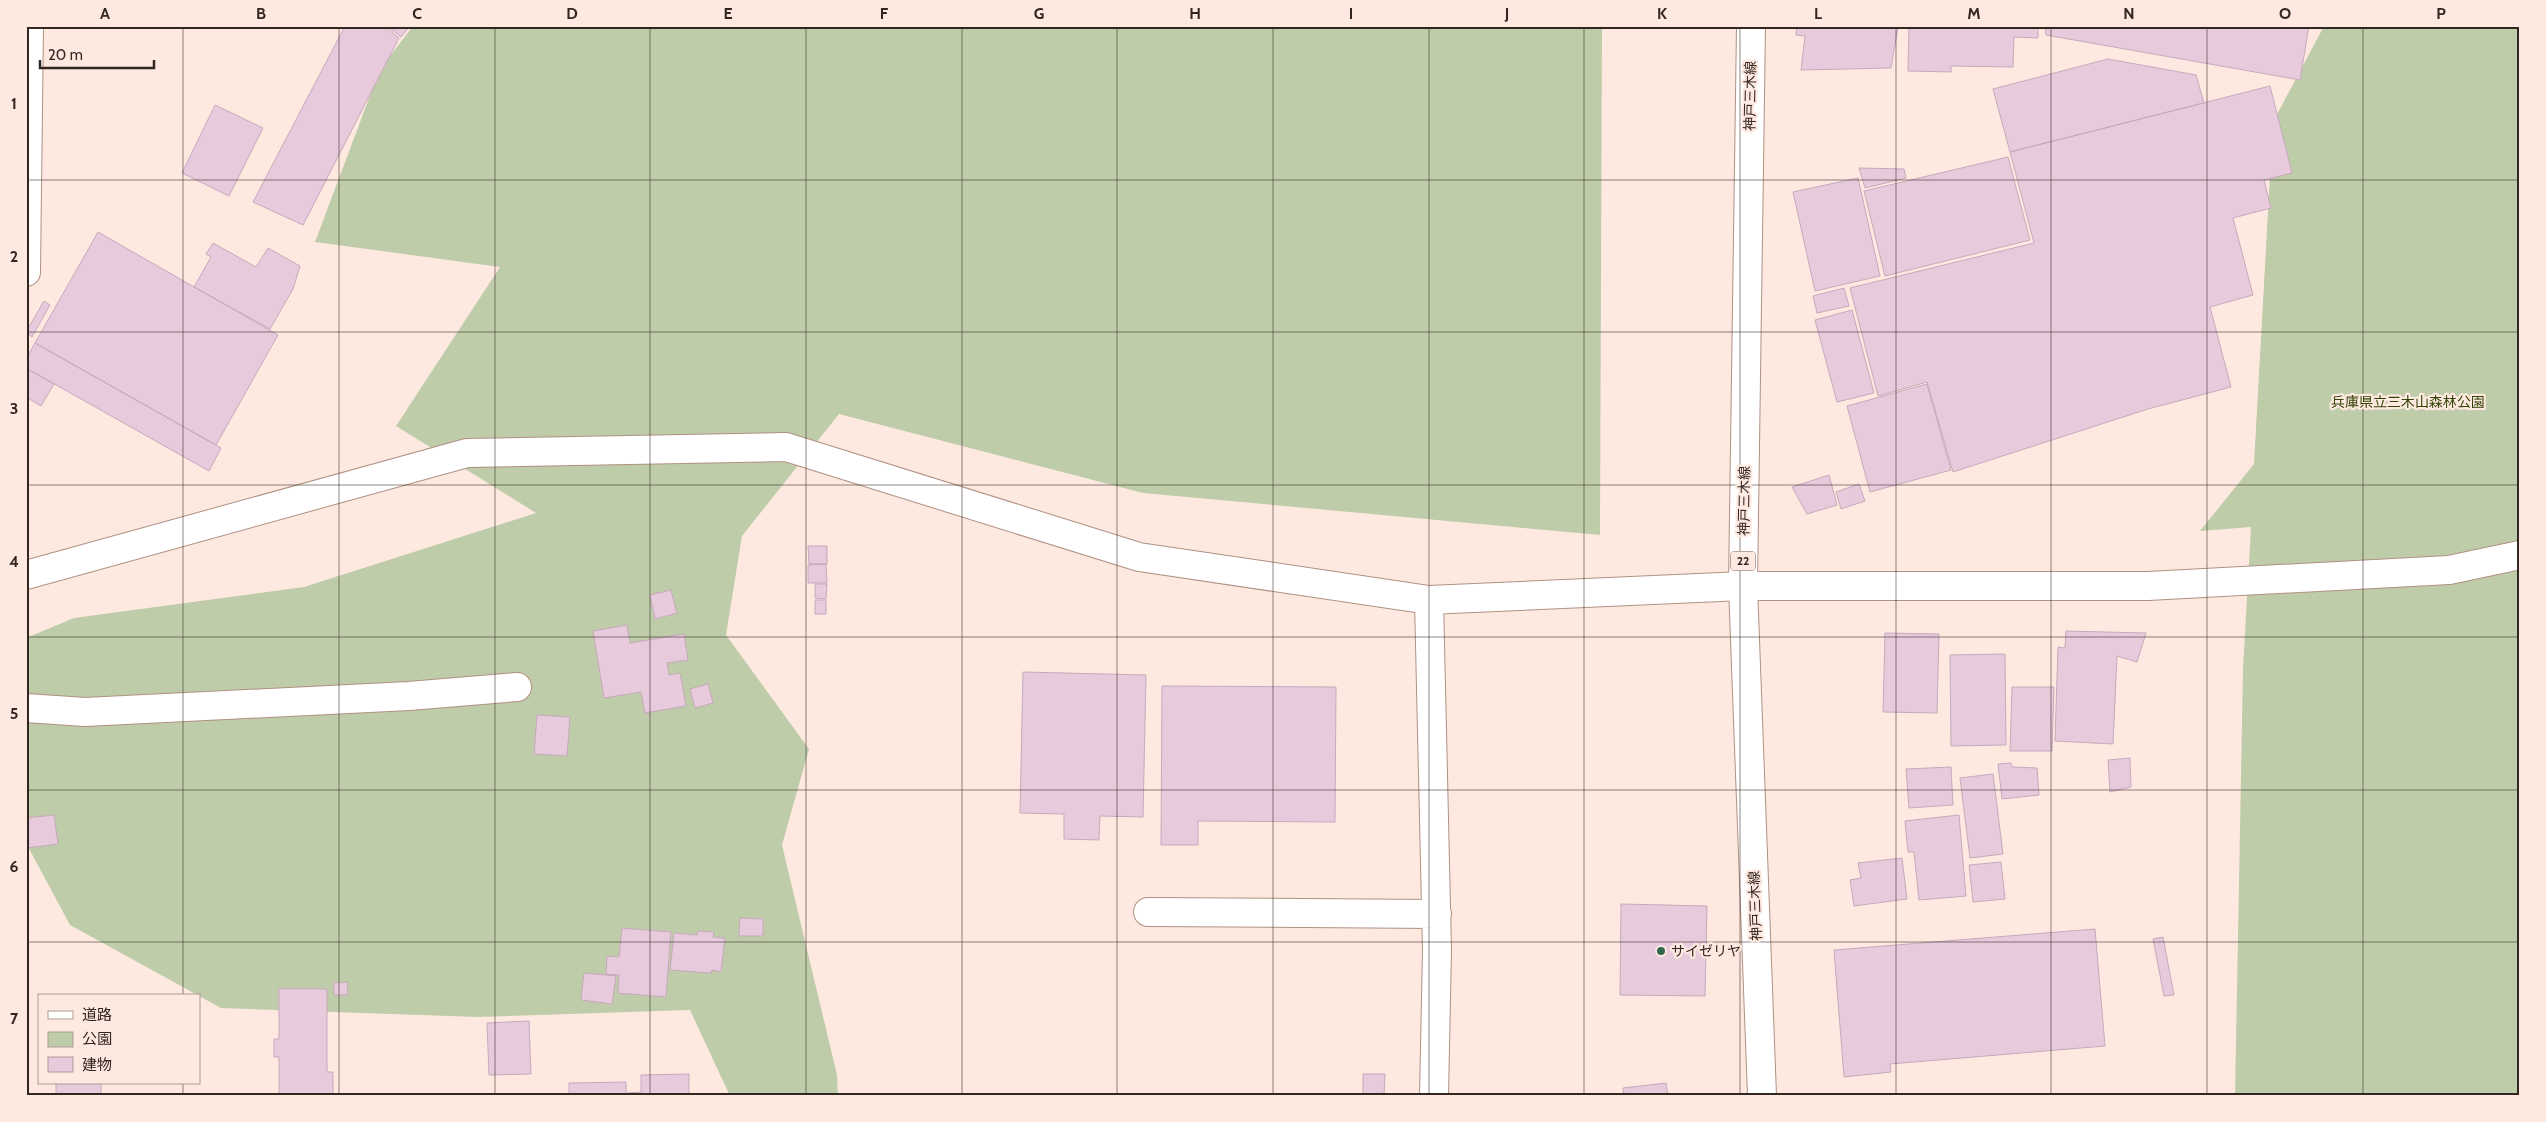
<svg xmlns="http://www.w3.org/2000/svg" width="2546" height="1122" font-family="Cabin,'Noto Sans JP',sans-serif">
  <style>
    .green { fill: #bfcca9 }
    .building { fill: #e8cadd; stroke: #c7a9bc }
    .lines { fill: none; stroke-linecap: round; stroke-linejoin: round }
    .minor-casing { stroke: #b09183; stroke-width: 30 }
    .tertiary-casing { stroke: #b09183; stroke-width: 30 }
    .primary-casing { stroke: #b09183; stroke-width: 30 }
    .minor { stroke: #fff; stroke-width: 28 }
    .tertiary { stroke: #fff; stroke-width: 28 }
    .primary { stroke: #fff; stroke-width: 28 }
    .grid { fill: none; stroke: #322620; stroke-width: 1; stroke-opacity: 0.55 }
    .poi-dot { fill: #30684f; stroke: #fee9e0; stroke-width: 2 }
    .labels { text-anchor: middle; stroke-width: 4.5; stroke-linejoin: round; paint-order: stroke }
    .shield { fill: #fee9e0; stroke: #6f605a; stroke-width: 1 }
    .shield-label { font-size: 12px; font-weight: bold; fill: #322620 }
    .street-label { font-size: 14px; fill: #322620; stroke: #fee9e0 }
    .park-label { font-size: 14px; fill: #334304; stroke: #fee9e0 }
    .poi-label { font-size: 14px; fill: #322620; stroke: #fee9e0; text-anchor: start }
    .neatline { fill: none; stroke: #322620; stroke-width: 2 }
    .grid-label { font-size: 16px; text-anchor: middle; font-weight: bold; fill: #322620 }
  </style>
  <rect width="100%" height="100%" fill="#fee9e0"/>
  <path class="green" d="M413,26H1602L1600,535L1143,493L839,414L742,536L726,635L809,749L782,845L837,1075L838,1096H730L690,1010L478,1017L221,1008L70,925L26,843V638L74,618L304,587L536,513L396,426L500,267L315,242L380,69Z
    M2324,26H2520V1096H2235L2243,669L2251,527L2200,531L2254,464L2273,122Z"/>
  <path class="building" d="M345,26H384L399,38L303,225L253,202Z
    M387,26H410L401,37Z
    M1797,26L1898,27L1891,68L1801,70L1805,36L1796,35Z
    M1909,26H2038V38L2014,37L2013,67L1951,66V72L1908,71Z
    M2045,26H2309L2300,80L2046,35Z
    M2108,59L2196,75L2204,103L2010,152L1993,89Z
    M2270,86L2292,173L2264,180L2271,208L2233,218L2253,295L2210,307L2231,387L2148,409L1953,472L1927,382L1878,396L1850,288L2034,243L2010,152Z
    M215,105L263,128L229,196L182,173Z
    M2008,157L2030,240L1885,276L1864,191Z
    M1859,168L1904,169L1906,178L1865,188Z
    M1858,178L1880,276L1815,291L1793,192Z
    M98,232L278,335L216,445L35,343Z
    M213,243L256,267L268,248L300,266L293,289L270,329L194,287L211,257L206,254Z
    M1844,288L1849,306L1817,313L1813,296Z
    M44,301L50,305L32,337L26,332Z
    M1852,310L1874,393L1837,402L1815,320Z
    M35,343L221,448L209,471L26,368V359Z
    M26,368L54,384L41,406L26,397Z
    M1927,384L1951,470L1870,492L1847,406Z
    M1829,475L1837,505L1807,514L1792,487Z
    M1859,484L1865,501L1841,509L1836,492Z
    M808,546H827V564H809Z
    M826,564L827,583H808V565Z
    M815,584H827L826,599L815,598Z
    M671,590L677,613L655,619L650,595Z
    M815,600H826V614H815Z
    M627,625L630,643L684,634L688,660L667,663L669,675L680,673L686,706L645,713L641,692L604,698L593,631Z
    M2066,631L2146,633L2137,662L2117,656L2113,744L2055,741L2058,647L2065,648Z
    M1885,633L1939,634L1937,713L1883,712Z
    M2005,654L2006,745L1951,746L1950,655Z
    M1023,672L1146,675L1143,817L1100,816L1099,840L1064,839V814L1020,813Z
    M708,684L713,703L695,708L690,689Z
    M1162,686L1336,687L1335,822L1198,821V845H1161Z
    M2012,687H2054L2052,751H2010Z
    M537,715L570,717L567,756L534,754Z
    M2130,758L2131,787L2110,792L2108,760Z
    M2011,763L2012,767L2037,768L2039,795L2002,799L1998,764Z
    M1951,767L1953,805L1909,808L1906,769Z
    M1993,774L2003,854L1970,858L1960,778Z
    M54,815L58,844L27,848L26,818Z
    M1959,815L1966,896L1919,900L1914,852H1908L1905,821Z
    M1902,858L1907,899L1854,906L1850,880L1861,878L1858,863Z
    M2001,862L2005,899L1973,902L1969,865Z
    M1621,904L1707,906L1705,996L1620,995Z
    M740,918L763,919V936H739Z
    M622,928L671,932L666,997L618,993L619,975L606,974L607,956L619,957Z
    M2095,929L2105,1046L1890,1064L1891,1072L1844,1077L1834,950Z
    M698,931L714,932L713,937L725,938L721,972L712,970L711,973L670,970L674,933L697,935Z
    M2163,937L2174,995L2164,996L2153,939Z
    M584,973L616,976L612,1004L581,1000Z
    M347,982L348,995H334V983Z
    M279,989H327V1072H333V1095H279V1057H274V1039H279Z
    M529,1021L531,1074L489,1075L487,1023Z
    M689,1074V1096H627V1093L641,1092V1075Z
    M1363,1074H1385L1384,1096H1363Z
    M626,1082V1096H569V1083Z
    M56,1083H101V1096H56Z
    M1666,1083L1668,1096H1624L1623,1088Z"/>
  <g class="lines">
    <defs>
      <path id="minor" d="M26,272L29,26
        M1429,600L1437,950L1434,1096
        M26,708L85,712L409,696L517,687
        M1148,912L1437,914"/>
      <path id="tertiary" d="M26,575L467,453L786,447L1139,557L1429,600L1743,586H2148L2449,570L2520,555"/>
      <path id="primary" d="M1751,26L1743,586L1762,1096"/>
    </defs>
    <use href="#minor" class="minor-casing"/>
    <use href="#tertiary" class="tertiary-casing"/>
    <use href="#primary" class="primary-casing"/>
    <use href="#minor" class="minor"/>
    <use href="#tertiary" class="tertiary"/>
    <use href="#primary" class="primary"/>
  </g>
  <path class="grid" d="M183,26V996M339,26V1096M495,26V1096M650,26V1096M806,26V1096M962,26V1096M1117,26V1096M1273,26V1096M1429,26V1096M1584,26V1096M1740,26V1096M1896,26V1096M2051,26V1096M2207,26V1096M2363,26V1096M26,180H2520M26,332H2520M26,485H2520M26,637H2520M26,790H2520M26,942H2520M183,1083V1096"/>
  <circle class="poi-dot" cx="1661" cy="951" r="5"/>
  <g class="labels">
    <rect class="shield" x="1730.5" y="551.5" width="25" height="19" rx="4"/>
    <g class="shield-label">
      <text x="1743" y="565">22</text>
    </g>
    <g class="street-label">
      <text transform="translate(1750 96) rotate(-89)" y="5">神戸三木線</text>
      <text transform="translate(1744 501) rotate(-89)" y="5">神戸三木線</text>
      <text transform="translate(1755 906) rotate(-92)" y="5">神戸三木線</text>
    </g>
    <g class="park-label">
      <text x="2408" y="407">兵庫県立三木山森林公園</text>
    </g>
    <g class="poi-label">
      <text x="1671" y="956">サイゼリヤ</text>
    </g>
  </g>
  <rect width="2546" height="1122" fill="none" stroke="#fee9e0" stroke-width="55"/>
  <rect x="38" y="994" width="162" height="90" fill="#fee9e0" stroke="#ac9b93"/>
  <rect x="48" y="1011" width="25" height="8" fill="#ffffff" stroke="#ac9b93"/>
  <text x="82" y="1020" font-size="15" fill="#322620">道路</text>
  <rect x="48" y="1032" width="25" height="15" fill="#bfcca9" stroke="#ac9b93"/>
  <text x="82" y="1044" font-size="15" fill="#322620">公園</text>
  <rect x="48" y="1057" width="25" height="15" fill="#e8cadd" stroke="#ac9b93"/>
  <text x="82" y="1070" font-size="15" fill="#322620">建物</text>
  <path d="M40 60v8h114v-8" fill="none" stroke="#322620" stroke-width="2.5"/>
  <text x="48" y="60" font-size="15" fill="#322620" stroke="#fee9e0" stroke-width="4" paint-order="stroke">20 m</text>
  <rect x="28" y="28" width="2490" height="1066" class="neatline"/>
  <g class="grid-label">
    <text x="105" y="19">A</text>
    <text x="261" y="19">B</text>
    <text x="417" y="19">C</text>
    <text x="572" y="19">D</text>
    <text x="728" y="19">E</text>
    <text x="884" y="19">F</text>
    <text x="1039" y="19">G</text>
    <text x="1195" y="19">H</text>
    <text x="1351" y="19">I</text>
    <text x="1507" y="19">J</text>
    <text x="1662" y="19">K</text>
    <text x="1818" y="19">L</text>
    <text x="1974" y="19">M</text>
    <text x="2129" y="19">N</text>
    <text x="2285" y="19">O</text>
    <text x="2441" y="19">P</text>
    <text x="14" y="109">1</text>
    <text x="14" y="262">2</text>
    <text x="14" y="414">3</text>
    <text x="14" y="567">4</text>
    <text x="14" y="719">5</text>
    <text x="14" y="872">6</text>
    <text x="14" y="1024">7</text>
  </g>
</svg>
